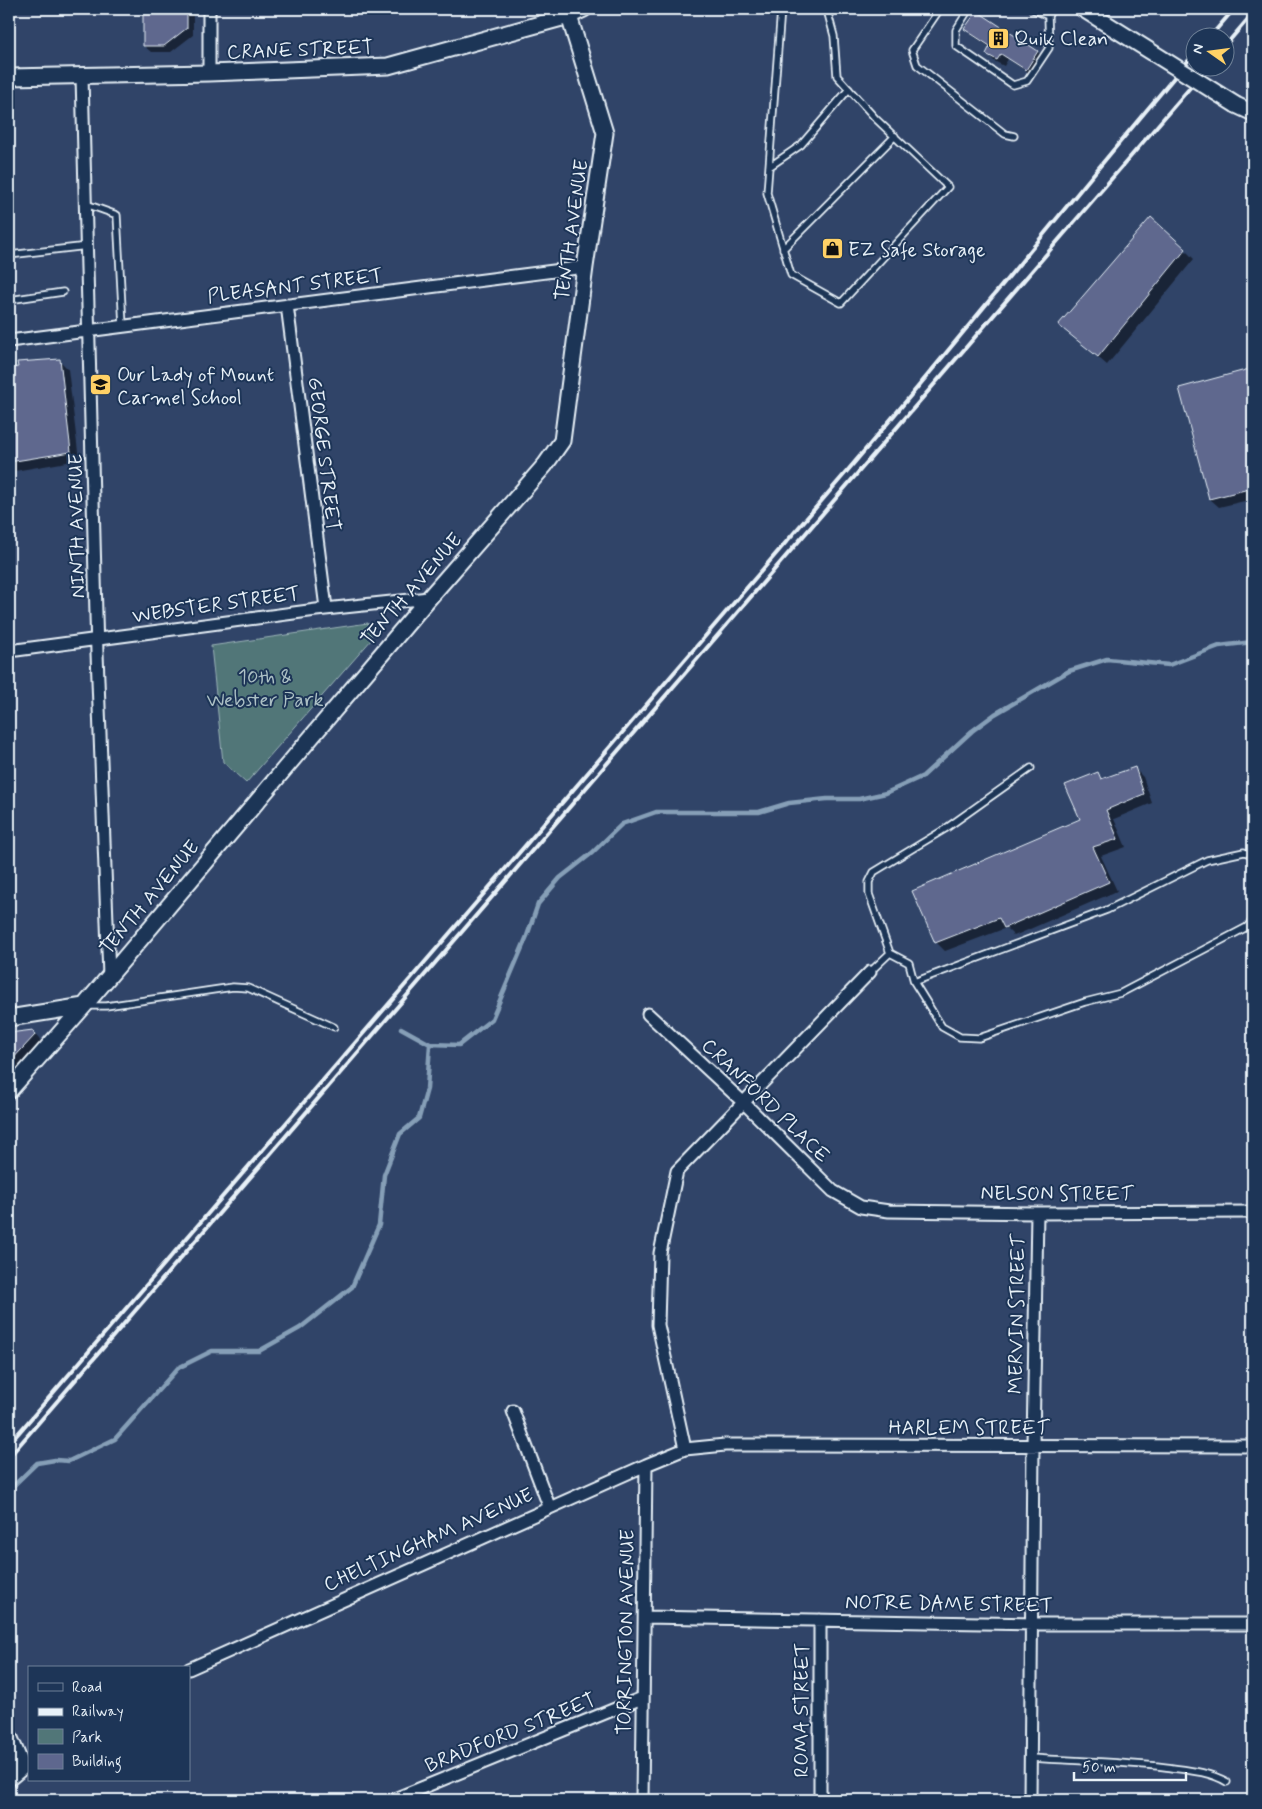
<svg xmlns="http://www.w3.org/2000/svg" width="1262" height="1809" font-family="Mynerve,sans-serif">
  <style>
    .green { fill: #517678; stroke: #9cb4b8 }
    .shadow { fill: #0007 }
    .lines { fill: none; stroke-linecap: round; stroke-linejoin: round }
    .stream { stroke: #869fb7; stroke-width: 4.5 }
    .building { fill: #5e678e; stroke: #e8f1f8 }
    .service-casing { stroke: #e8f1f8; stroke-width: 9 }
    .minor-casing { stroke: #e8f1f8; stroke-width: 15 }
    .tertiary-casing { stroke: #e8f1f8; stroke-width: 19 }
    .service { stroke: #1d3557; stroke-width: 5.5 }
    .minor { stroke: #1d3557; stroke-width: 11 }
    .tertiary { stroke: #1d3557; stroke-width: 15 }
    .rail { stroke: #e8f1f8; stroke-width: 4 }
    .tertiary-bridge-casing { stroke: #e8f1f8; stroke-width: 19; stroke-linecap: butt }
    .tertiary-bridge { stroke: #1d3557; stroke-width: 15 }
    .labels { text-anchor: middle; stroke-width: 4; stroke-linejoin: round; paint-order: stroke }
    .poi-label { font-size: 20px; fill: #e8f1f8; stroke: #1d3557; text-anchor: start }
    .street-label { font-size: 20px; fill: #e8f1f8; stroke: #1d3557 }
    .park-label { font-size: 20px; fill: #acc0c5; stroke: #1d3557 }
  </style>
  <rect width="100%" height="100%" fill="#304468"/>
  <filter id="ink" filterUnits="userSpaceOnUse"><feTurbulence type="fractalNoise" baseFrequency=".02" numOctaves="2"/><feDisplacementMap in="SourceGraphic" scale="10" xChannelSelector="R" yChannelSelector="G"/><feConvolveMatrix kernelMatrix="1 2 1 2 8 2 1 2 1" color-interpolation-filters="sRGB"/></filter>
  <g filter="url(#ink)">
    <path class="green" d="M368,623L372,639L246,783L223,762L211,646Z"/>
    <path class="shadow" d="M145,9H193V35L171,52H151L144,46Z
      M977,13L1038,52L1044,58L1033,76L1008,59L1004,66L994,61L988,54L991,48L972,35L966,29Z
      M1185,250L1194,259L1107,365L1060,325Z
      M59,360L68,369L79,460L9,472V369Z
      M1253,369V499L1219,507L1210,499L1181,389Z
      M1134,768L1143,777L1152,803L1114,819L1126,847L1101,856L1117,891L1014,936L1006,928L945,951L936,942L914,892L1082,820L1097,774L1103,780Z
      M33,1031L39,1038L41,1042L9,1077V1034Z"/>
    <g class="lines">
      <path class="stream" d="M401,1028L430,1044
        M10,1489L37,1463L55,1460L69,1461L115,1439L178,1368L212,1351H259L300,1328L352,1287L379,1225L384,1175L400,1134L419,1118L427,1089L430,1044L459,1045L492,1019L527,936L538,904L560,878L592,853L622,824L656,812H759L789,803L827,799H859L886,793L923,776L972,731L995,714L1069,671L1107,659L1169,665L1219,646L1253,642"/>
    </g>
    <path class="building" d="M143,9H187V28L164,46H143Z
      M977,11L1038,51L1026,70L1001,54L997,60L986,54L990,46L964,29Z
      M1151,217L1186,249L1098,357L1058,325Z
      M60,359L71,452L9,462V368L18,367L17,362Z
      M1253,368V488L1209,499L1179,388Z
      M1135,767L1144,794L1106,810L1118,839L1093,847L1109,882L1004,928L999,918L935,943L912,891L1080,819L1065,785L1098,772L1101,779Z
      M33,1030L35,1035L9,1063V1033Z"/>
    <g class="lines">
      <defs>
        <path id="service" d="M781,9L767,193L791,275L841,303L948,187L876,119L837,76L834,36L827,10L825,9
          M940,9L912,50L917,65L1005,134L1014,136
          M969,9L956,30V46L1013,85L1027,81L1049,48L1048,16L1052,9
          M1032,9L1048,16
          M769,167L801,145L849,89
          M86,204L117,215L123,326
          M783,249L895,136
          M9,255L88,246
          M9,300L63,292
          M890,953L909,963L914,982L942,1027L960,1037L979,1038L1085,1002L1121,993L1247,927L1253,920
          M870,972L890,953L869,894V882L874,872L945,829L1031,768
          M914,982L1107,910L1207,860L1244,852L1253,855
          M86,1006H106L233,987L248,988L334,1027
          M1031,1758C1075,1761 1120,1762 1165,1767C1186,1770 1208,1771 1227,1782"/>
        <path id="minor" d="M209,73V9
          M82,76L97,653L109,976
          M287,305L326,608
          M9,341L585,267
          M9,651L316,610L429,598
          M648,1014L744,1103L833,1191L861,1207L889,1211L1037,1213L1253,1212
          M513,1411L549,1506
          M685,1449L658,1325L660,1253L677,1171L870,972
          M645,1617L1033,1624H1253
          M820,1620V1800
          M189,1669L646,1465L685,1449L725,1445L1253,1446
          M392,1800L642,1698
          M642,1800L646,1465
          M1030,1800L1033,1445L1037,1213"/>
        <path id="tertiary" d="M1083,9L1107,24
          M9,77L209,73L388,66L569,16L584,9
          M1236,105L1253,113
          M9,1018L84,1006
          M9,1091L84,1006L429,598L545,465L562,441L585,267L605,133L569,16
          M9,1736L22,1767L9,1778"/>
      </defs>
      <use href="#service" class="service-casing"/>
      <use href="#minor" class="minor-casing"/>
      <use href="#tertiary" class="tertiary-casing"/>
      <use href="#service" class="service"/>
      <use href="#minor" class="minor"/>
      <use href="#tertiary" class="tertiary"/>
      <path class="rail" d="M1209,38L1234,9
        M1224,47L1253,13
        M9,1444C288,1119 570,796 848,470C965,333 1077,191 1194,54
        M9,1457L1207,68"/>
      <defs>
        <path id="tertiary-bridge" d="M1107,24L1236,105"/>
      </defs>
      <use href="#tertiary-bridge" class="tertiary-bridge-casing"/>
      <use href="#tertiary-bridge" class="tertiary-bridge"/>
    </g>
  </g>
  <defs>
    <symbol id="building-square" viewBox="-11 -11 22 22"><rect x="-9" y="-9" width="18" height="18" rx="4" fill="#ffd166" stroke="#1d3557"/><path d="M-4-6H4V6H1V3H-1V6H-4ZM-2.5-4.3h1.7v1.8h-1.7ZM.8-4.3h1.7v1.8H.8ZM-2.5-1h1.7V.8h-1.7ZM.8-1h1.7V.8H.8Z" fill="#111"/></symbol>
    <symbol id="shop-square" viewBox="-11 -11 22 22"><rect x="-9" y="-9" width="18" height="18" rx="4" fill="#ffd166" stroke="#1d3557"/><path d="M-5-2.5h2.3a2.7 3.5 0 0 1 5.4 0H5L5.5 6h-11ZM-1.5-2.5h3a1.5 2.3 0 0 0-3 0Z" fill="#111"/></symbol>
    <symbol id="school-square" viewBox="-11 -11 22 22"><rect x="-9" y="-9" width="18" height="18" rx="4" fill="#ffd166" stroke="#1d3557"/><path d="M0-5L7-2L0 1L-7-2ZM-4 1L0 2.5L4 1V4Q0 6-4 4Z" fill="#111"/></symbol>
  </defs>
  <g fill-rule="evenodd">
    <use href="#building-square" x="986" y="26" width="25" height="25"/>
    <use href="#shop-square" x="820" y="236" width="25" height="25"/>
    <use href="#school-square" x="88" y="372" width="25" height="25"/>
  </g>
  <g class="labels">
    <g class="poi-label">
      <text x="1014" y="45">Quik Clean</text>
      <text x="848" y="256">EZ Safe Storage</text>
      <text x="117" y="381">Our Lady of Mount<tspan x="117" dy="23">Carmel School</tspan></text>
    </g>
    <g class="street-label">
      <text transform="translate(300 49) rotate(-2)" y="7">CRANE STREET</text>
      <text transform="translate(571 230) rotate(-82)" y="7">TENTH AVENUE</text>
      <text transform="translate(295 285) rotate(-7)" y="7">PLEASANT STREET</text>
      <text transform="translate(325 454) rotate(83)" y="7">GEORGE STREET</text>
      <text transform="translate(76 526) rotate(-91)" y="7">NINTH AVENUE</text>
      <text transform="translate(411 589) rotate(-49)" y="7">TENTH AVENUE</text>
      <text transform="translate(216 604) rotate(-8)" y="7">WEBSTER STREET</text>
      <text transform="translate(149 897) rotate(-50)" y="7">TENTH AVENUE</text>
      <text transform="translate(766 1100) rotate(44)" y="7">CRANFORD PLACE</text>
      <text x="1057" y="1200">NELSON STREET</text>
      <text transform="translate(1016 1314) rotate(-89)" y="7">MERVIN STREET</text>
      <text x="969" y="1434">HARLEM STREET</text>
      <text transform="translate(428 1539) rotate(-24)" y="7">CHELTINGHAM AVENUE</text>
      <text transform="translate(949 1603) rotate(1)" y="7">NOTRE DAME STREET</text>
      <text transform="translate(625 1632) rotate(-89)" y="7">TORRINGTON AVENUE</text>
      <text transform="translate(801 1710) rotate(-90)" y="7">ROMA STREET</text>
      <text transform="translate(510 1732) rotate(-22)" y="7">BRADFORD STREET</text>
    </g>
    <g class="park-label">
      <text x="265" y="683">10th &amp;<tspan x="265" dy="23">Webster Park</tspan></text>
    </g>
  </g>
  <rect width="1262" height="1809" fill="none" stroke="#1d3557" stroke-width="30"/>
  <rect x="15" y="15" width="1232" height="1779" fill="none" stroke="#e8f1f8" stroke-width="2" filter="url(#ink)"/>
  <rect x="28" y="1666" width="162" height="115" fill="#1d3557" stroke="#6e8097"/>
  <rect x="38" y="1683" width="25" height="8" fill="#1d3557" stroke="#6e8097"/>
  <text x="72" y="1692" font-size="15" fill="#e8f1f8">Road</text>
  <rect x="38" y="1708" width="25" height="8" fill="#e8f1f8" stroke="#6e8097"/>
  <text x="72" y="1716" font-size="15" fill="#e8f1f8">Railway</text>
  <rect x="38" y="1729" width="25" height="15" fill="#517678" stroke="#6e8097"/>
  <text x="72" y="1742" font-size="15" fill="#e8f1f8">Park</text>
  <rect x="38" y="1754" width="25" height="15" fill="#5e678e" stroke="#6e8097"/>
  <text x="72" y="1766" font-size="15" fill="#e8f1f8">Building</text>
  <g transform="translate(1210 52) rotate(284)"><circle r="24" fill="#1d3557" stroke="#6e8097"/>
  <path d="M0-4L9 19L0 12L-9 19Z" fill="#ffd166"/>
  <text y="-8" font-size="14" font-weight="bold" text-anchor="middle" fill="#e8f1f8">N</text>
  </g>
  <path d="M1074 1772v8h112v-8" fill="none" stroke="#e8f1f8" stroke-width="2.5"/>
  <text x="1082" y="1772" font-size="15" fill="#e8f1f8" stroke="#1d3557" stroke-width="4" paint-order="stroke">50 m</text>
</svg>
